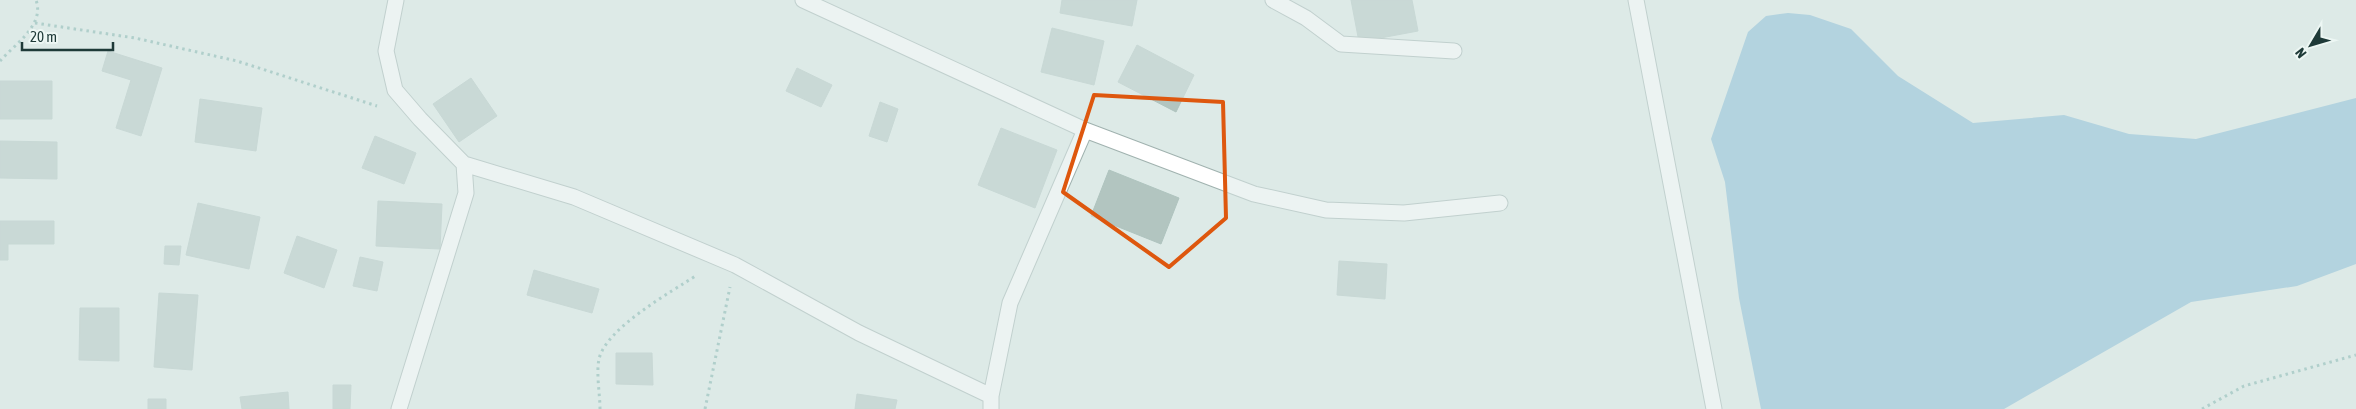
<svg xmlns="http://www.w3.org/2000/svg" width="2356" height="409" font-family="'Asap Condensed',sans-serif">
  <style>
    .water { fill: #80b8d4 }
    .building { fill: #b2c5c0; stroke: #afc4bf }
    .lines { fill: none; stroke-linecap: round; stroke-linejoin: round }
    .minor-casing { stroke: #a0b2af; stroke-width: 17 }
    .path { stroke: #7bb0a9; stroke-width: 3; stroke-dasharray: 2.5 4; stroke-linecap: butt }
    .minor { stroke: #fff; stroke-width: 15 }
    .marked { fill: none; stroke: #de570e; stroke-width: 4; stroke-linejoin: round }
  </style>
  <rect width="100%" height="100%" fill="#ddeae7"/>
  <path class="water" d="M1788,13L1810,15L1851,29L1898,76L1973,123L2064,115L2129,134L2196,139L2356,98V264L2297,286L2191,302L2004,409H1761L1739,298L1725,182L1711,139L1748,32L1766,16Z"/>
  <path class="building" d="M1062,0H1137L1132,26L1060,13Z
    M1351,0H1412L1418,31L1359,42Z
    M1052,28L1104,41L1094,85L1041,72Z
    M1137,45L1194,75L1176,112L1118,82Z
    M108,51L162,68L141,136L116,128L131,80L102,71Z
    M797,68L832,85L821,107L786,91Z
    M471,78L497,116L459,142L433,104Z
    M0,81H52V119H0Z
    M200,99L262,108L256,151L195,142Z
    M880,102L898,109L887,142L869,136Z
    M1001,128L1057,150L1035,208L978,185Z
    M375,136L416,153L404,184L362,168Z
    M0,141L57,142V179L0,178Z
    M1109,170L1179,198L1161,244L1091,216Z
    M378,201L442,204L440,249L376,246Z
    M198,203L260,217L249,269L186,255Z
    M0,221H54V244H8V260H0Z
    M297,236L337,250L324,288L284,273Z
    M165,246H181L179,265L164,264Z
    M360,257L383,262L377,291L353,286Z
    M1339,261L1387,264L1385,299L1337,295Z
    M534,270L599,289L592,313L527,295Z
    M159,293L198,295L192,370L154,367Z
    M80,308H119V361L79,360Z
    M616,353H652L653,385L616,384Z
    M333,385H351L350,409H333Z
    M288,392L289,409H242L240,397Z
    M857,394L897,400L895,409H855Z
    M148,399H166V409H148Z"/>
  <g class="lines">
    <defs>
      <path id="minor" d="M396,0L386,51L395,90L420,119L464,164L466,193L399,409
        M803,0L1085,130L1254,194L1326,210L1404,213L1500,203
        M1273,0L1306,18L1341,44L1454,51
        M1636,0L1714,409
        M464,164L574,197L735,265L859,333L991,396
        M991,409V396L1010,303L1085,130"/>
    </defs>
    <use href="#minor" class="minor-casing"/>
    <path class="path" d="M35,23L135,38L237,61L377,106
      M0,61C15,44 45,25 36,0
      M600,409C600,394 596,374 599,359C606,328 671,292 697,275
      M705,409L730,287
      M2202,409L2244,386L2356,355"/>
    <use href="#minor" class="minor"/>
  </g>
  <path d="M0 0H2356V409H0ZM1094,95L1223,102L1226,218L1169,267L1063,192Z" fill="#ddeae7" fill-opacity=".55" fill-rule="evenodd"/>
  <path class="marked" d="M1094,95L1223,102L1226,218L1169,267L1063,192Z"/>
  <g transform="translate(2311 45) rotate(232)" stroke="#edf7f4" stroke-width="4" paint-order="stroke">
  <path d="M0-4L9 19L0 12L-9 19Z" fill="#1e3a38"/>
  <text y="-8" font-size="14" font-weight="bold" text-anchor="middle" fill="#1e3a38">N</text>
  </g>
  <path d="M22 42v8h91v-8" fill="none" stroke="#1e3a38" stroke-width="2.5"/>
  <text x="30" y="42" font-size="15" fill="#1e3a38" stroke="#edf7f4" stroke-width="4" paint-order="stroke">20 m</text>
</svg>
